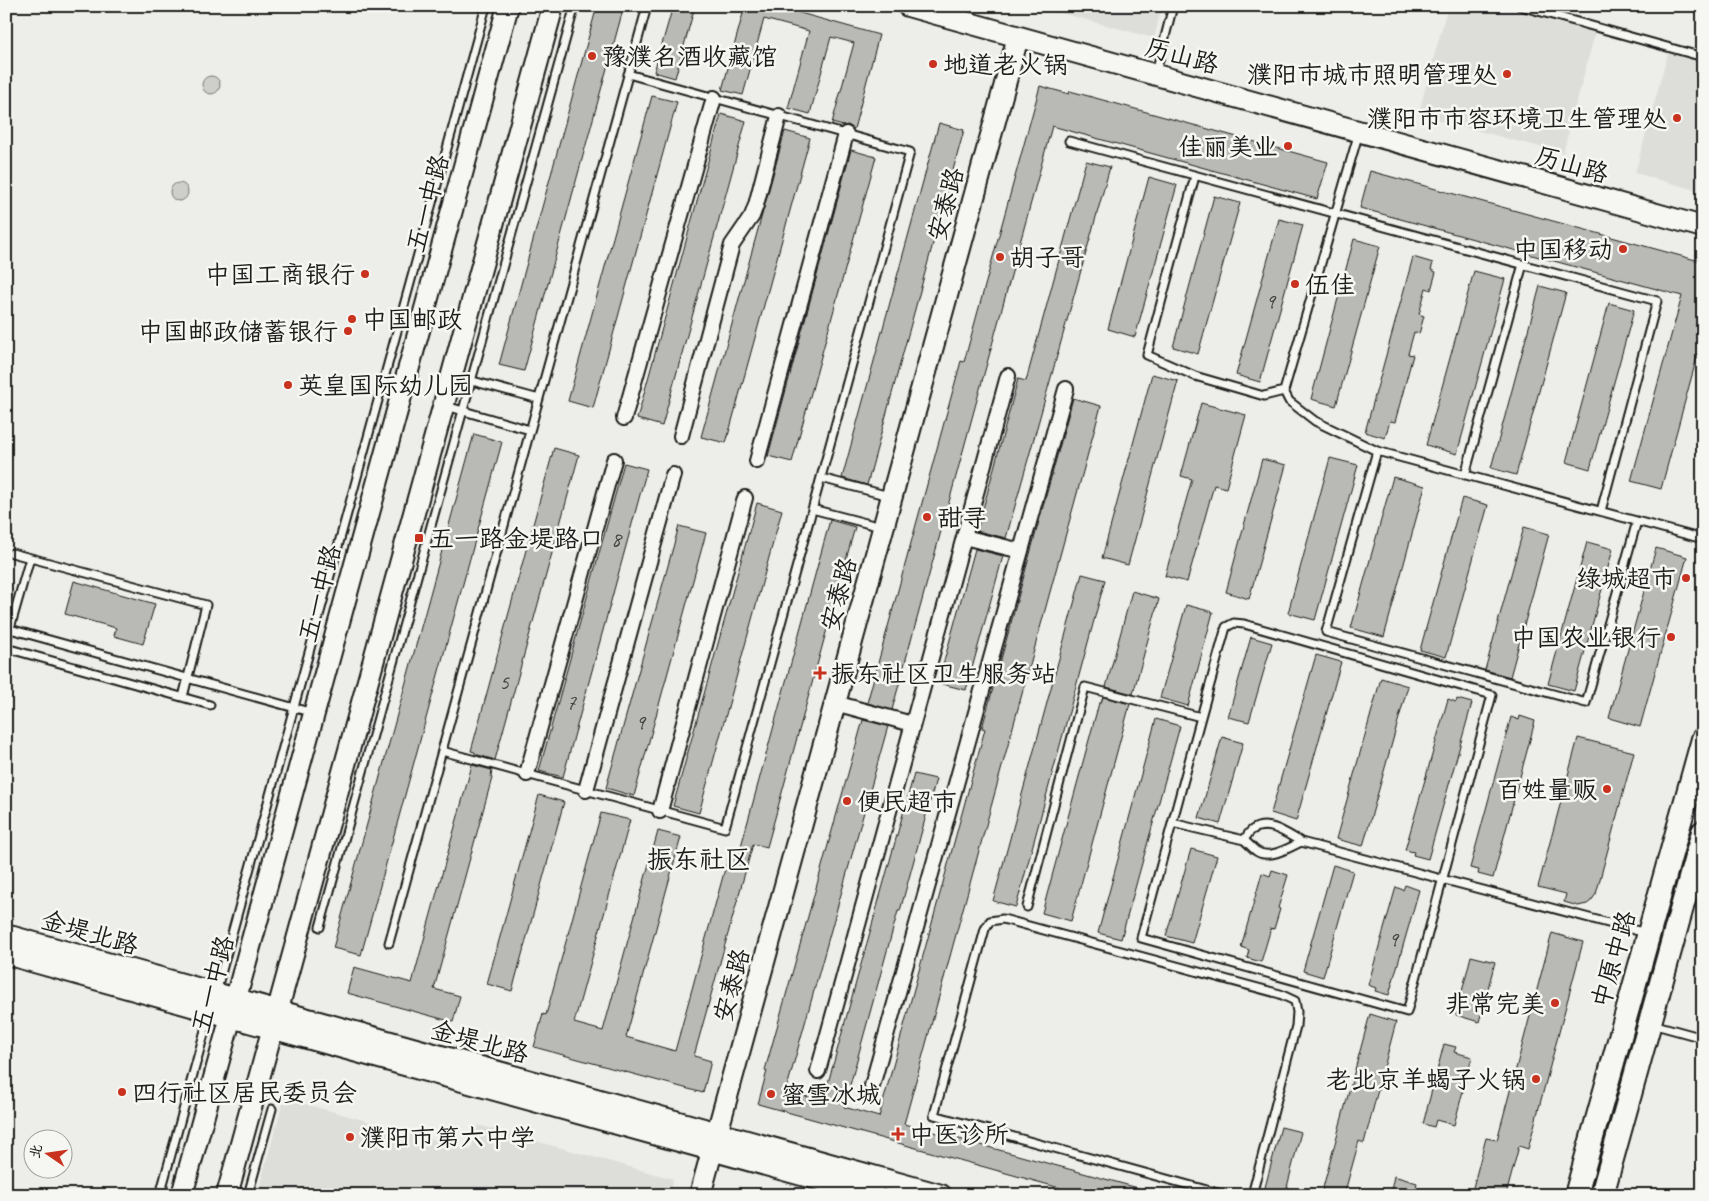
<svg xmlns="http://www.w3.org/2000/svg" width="1709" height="1201" font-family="Caveat,'LXGW WenKai TC',sans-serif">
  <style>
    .built { fill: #ddddda }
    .green { fill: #cececb; stroke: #757574 }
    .building { fill: #b9b9b6; stroke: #1c1c1c }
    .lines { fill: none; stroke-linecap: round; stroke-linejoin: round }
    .lane-casing { stroke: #1c1c1c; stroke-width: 11 }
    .street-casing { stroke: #1c1c1c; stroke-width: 18 }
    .secondary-casing { stroke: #1c1c1c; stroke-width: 24 }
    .primary-casing { stroke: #1c1c1c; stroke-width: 26 }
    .lane { stroke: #f6f6f2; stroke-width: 7 }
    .street { stroke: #f6f6f2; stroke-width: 14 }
    .secondary { stroke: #f6f6f2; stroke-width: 20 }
    .primary { stroke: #f6f6f2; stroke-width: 22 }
    .poi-dot { fill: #c8321e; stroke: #f6f6f2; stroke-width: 2 }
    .labels { text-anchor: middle; stroke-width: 5; stroke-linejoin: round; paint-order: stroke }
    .number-label { font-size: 22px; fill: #434342 }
    .street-label { font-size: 25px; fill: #1c1c1c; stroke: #f6f6f2 }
    .poi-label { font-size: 25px; fill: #1c1c1c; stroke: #f6f6f2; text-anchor: start }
    .neighbourhood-label { font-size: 26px; fill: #1c1c1c; stroke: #f6f6f2 }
  </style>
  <rect width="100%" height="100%" fill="#edede9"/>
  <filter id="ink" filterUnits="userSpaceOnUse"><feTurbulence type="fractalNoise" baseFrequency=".02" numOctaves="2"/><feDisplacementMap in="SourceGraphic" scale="10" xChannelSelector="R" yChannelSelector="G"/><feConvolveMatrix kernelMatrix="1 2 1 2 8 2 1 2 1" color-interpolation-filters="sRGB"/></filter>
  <g filter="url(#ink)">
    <path class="built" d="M1043,6H1162L1154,38L1042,8Z
      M1448,6H1498L1595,33L1563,153L1418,115Z
      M1668,53L1703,62V192L1635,173Z
      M284,1098L471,1150L478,1125L673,1179L669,1195H257Z"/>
    <path class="green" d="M202 85a9 9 0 1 1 18 0a9 9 0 1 1-18 0Z
      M170 192a9 9 0 1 1 18 0a9 9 0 1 1-18 0Z"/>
    <path class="building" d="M597,6H624L524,371L499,365Z
      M673,6H695L675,78L654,72Z
      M745,6H775L879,35L854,129L848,125L843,126L832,123L854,43L831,37L810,114L788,108L809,31L764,19L743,95L722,90Z
      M1040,86L1069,94L1070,91L1328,162L1317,199L1052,126L892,710L867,703L961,361L964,362Z
      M652,96L677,102L593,408L568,401Z
      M721,114L746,121L662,426L637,419Z
      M939,123L964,130L867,485L842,478Z
      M785,131L810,138L726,443L701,437Z
      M851,150L876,157L792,462L768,456Z
      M1086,161L1110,167L1006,538L977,531L1018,379L1026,381Z
      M1370,171L1703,262V335L1661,489L1631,481L1682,296L1360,208Z
      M1149,177L1177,185L1135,337L1108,329Z
      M1214,196L1240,203L1198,354L1173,347Z
      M1279,219L1303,225L1260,382L1236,375Z
      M1354,239L1380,246L1336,406L1311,399Z
      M1413,257L1433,263L1431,270L1436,272L1431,290L1426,288L1419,314L1424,316L1419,334L1414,332L1408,354L1413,355L1395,422L1390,421L1385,438L1365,432Z
      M1474,271L1505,279L1457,454L1426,445Z
      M1540,286L1566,293L1516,475L1491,468Z
      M1609,303L1634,310L1590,469L1566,462Z
      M1152,374L1178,381L1128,565L1102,558Z
      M1073,398L1101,406L904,1124L1149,1191V1195H1085L758,1104L767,1071L765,1070L863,720L888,726L786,1091L823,1101L914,774L936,779L900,911H898L844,1107L879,1117L985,729L982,728Z
      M1201,403L1246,415L1226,488L1214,485L1187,582L1165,576L1192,479L1181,476Z
      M474,434L502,442L361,955L333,948Z
      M554,448L579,455L495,760L475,754V752L471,751Z
      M1330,458L1358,465L1315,620L1288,613Z
      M1262,459L1286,465L1249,599L1226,592Z
      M624,463L647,469L563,777L539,771Z
      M1393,477L1425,486L1384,637L1351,628Z
      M1462,498L1488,505L1446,657L1420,650Z
      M757,503L782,510L699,813L673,806Z
      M830,520L855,527L767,847L753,844L694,1056L711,1061L703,1093L534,1047L543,1014L546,1015L601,813L630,820L574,1023L603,1031L658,831L681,837L626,1037L675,1051L731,847L740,850Z
      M679,526L706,533L634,796L606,788Z
      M1524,527L1549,534L1510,677L1485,670Z
      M1587,542L1613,549L1574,691L1548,684Z
      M1656,548L1687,557L1640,727L1609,718Z
      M975,549L1003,556L966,690L938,683Z
      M1082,574L1105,580L1016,907L993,901Z
      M74,581L155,604L143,644L114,636L116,628L65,614Z
      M1132,591L1159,599L1133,694L1106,687Z
      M1186,605L1213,612L1188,706L1160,698Z
      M1251,637L1272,643L1249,722L1228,717Z
      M1316,655L1341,662L1296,821L1271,813Z
      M1381,678L1408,686L1363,846L1336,839Z
      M1103,697L1130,704L1071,921L1042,913L1099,703H1101Z
      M1448,699L1456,702L1457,699L1472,703L1428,859L1413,855L1414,852L1405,850Z
      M1520,716L1535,721L1493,878L1478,874L1479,870L1470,868L1511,717L1519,720Z
      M1156,719L1180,726L1121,939L1098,933Z
      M1222,737L1243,743L1220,824L1199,818Z
      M1578,738L1634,752L1596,894L1591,901L1587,904L1578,906L1564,902L1566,894L1538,887Z
      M472,765L492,770L491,777L492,778L434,989L460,996L453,1022L347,993L354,967L412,983Z
      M539,795L564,802L512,991L487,984Z
      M1191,849L1217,856L1192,943L1166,936Z
      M1333,865L1353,871L1323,977L1303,971Z
      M1272,870L1288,875L1278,908L1280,909L1274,929L1271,928L1261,962L1247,958L1249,950L1241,947L1262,873L1270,876Z
      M1405,885L1419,890L1389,995L1375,991L1376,988L1368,985L1396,887L1403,890Z
      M1552,933L1583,942L1528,1149L1519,1146L1506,1195H1471L1486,1138L1497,1140Z
      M1471,956L1495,962L1479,1022L1456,1015Z
      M1370,1014L1396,1022L1364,1143L1359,1141L1344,1195H1321Z
      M1444,1044L1456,1047L1454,1052L1472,1057L1454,1125L1436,1120L1434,1127L1423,1124Z
      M1281,1127L1301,1132L1285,1195H1263Z
      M1394,1176L1417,1183L1414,1195H1390Z"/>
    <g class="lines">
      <defs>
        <path id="lane" d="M1520,6L1703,57
          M1156,72L1173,6
          M1359,132L1284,391L1289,401L1315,421L1377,451L1703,539
          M1069,141L1657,301L1601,511
          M1195,176L1147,355L1195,376L1264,396L1284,391
          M454,376L539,399
          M446,406L530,430
          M1377,451L1326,632L1586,703L1637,521
          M1465,475L1523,264
          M821,478L889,496
          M812,509L881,527
          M12,553L206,605L183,697
          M10,629L313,713
          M6,642L30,558
          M6,648L210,705
          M442,751L725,828L910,152L628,74
          M1172,823L1244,840C1246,837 1249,832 1252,830C1268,819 1287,834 1301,842L1646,933
          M1244,840C1248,843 1252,848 1256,851C1269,860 1289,848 1301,842
          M1027,907L1085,687L1201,717L1141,938L1407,1012L1492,695L1244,624L1234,623L1226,627L1201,717
          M320,927L574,9
          M389,943L646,10
          M216,992L486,6
          M1652,1024L1703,1038
          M160,1195L210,1012
          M248,1195L272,1109
          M1225,1195L934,1115L985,929L990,921L1003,919L1280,994L1295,1001L1297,1012L1296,1026L1252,1195"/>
        <path id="street" d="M624,418L714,98
          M681,436L732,245L752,216L756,205L779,116
          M757,461L846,134
          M964,537L1021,551
          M835,703L912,724
          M527,774L614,460
          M586,790L673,475
          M660,811L745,498
          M818,1071L1008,376
          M872,1086L1066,389"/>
        <path id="secondary" d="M908,6L1703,227
          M6,935L941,1195
          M6,954L231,1017L874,1195
          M182,1195L508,6
          M227,1195L553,6
          M700,1195L1018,37"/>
        <path id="primary" d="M1576,1195L1703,739
          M1602,1195L1703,832"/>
      </defs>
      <use href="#lane" class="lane-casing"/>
      <use href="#street" class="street-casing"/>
      <use href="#secondary" class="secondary-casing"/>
      <use href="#primary" class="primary-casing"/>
      <use href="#lane" class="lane"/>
      <use href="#street" class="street"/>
      <use href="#secondary" class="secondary"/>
      <use href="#primary" class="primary"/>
    </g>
  </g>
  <g class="poi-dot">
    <circle cx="592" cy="56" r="5"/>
    <circle cx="933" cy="64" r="5"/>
    <circle cx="1507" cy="74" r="5"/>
    <circle cx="1677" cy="118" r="5"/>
    <circle cx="1288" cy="146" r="5"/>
    <circle cx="1623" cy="249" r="5"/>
    <circle cx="1000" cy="257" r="5"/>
    <circle cx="365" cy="274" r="5"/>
    <circle cx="1295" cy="284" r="5"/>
    <circle cx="352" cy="319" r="5"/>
    <circle cx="348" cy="331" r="5"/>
    <circle cx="288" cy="385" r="5"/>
    <circle cx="927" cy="517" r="5"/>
    <rect x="414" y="533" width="10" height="10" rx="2.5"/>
    <circle cx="1686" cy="578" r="5"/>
    <circle cx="1671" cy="637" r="5"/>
    <path d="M817.5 665.5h5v5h5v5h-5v5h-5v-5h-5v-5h5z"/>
    <circle cx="1607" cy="789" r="5"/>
    <circle cx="847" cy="801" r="5"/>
    <circle cx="1555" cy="1003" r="5"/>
    <circle cx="1536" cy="1079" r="5"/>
    <circle cx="122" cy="1092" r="5"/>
    <circle cx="771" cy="1094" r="5"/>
    <path d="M895.5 1126.5h5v5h5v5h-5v5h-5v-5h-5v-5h5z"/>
    <circle cx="350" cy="1137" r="5"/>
  </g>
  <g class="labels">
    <g class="number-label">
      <text x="1270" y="308">9</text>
      <text x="616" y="546">8</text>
      <text x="504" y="689">5</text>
      <text x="571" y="709">7</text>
      <text x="640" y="729">9</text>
      <text x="1393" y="946">9</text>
    </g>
    <g class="street-label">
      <text transform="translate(1182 55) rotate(15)" y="9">历山路</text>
      <text transform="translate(1572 164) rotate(16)" y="9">历山路</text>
      <text transform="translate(427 203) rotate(-75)" y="9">五一中路</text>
      <text transform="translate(945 204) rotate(-75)" y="9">安泰路</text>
      <text transform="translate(319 593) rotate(-75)" y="9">五一中路</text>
      <text transform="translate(838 594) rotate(-75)" y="9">安泰路</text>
      <text transform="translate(90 932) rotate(16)" y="9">金堤北路</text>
      <text transform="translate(1613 959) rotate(-74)" y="9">中原中路</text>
      <text transform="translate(212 984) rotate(-75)" y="9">五一中路</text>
      <text transform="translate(731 985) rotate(-75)" y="9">安泰路</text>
      <text transform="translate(480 1041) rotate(15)" y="9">金堤北路</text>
    </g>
    <g class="poi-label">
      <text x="602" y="65">豫濮名酒收藏馆</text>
      <text x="943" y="73">地道老火锅</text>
      <text x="1497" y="83" text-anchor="end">濮阳市城市照明管理处</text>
      <text x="1667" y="127" text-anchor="end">濮阳市市容环境卫生管理处</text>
      <text x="1278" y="155" text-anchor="end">佳丽美业</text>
      <text x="1613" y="258" text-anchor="end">中国移动</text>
      <text x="1010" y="266">胡子哥</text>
      <text x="355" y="283" text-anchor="end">中国工商银行</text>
      <text x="1305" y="293">伍佳</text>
      <text x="362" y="328">中国邮政</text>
      <text x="338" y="340" text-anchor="end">中国邮政储蓄银行</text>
      <text x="298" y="394">英皇国际幼儿园</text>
      <text x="937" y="526">甜寻</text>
      <text x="429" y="547">五一路金堤路口</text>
      <text x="1676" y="587" text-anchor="end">绿城超市</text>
      <text x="1661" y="646" text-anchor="end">中国农业银行</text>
      <text x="831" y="682">振东社区卫生服务站</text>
      <text x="1597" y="798" text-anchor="end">百姓量贩</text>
      <text x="857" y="810">便民超市</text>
      <text x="1545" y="1012" text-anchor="end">非常完美</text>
      <text x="1526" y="1088" text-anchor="end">老北京羊蝎子火锅</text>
      <text x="132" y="1101">四行社区居民委员会</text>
      <text x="781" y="1103">蜜雪冰城</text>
      <text x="909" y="1143">中医诊所</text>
      <text x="360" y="1146">濮阳市第六中学</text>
    </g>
    <g class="neighbourhood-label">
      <text x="699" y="868">振东社区</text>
    </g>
  </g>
  <rect width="1709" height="1201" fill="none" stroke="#f6f6f2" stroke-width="25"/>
  <rect x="12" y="12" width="1684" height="1176" fill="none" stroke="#1c1c1c" stroke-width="2" filter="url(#ink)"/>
  <g transform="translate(48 1154) rotate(283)"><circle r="24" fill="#f6f6f2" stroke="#9f9f9c"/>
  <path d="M0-4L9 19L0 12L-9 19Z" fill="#c8321e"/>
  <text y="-8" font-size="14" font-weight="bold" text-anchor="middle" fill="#1c1c1c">北</text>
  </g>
</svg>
